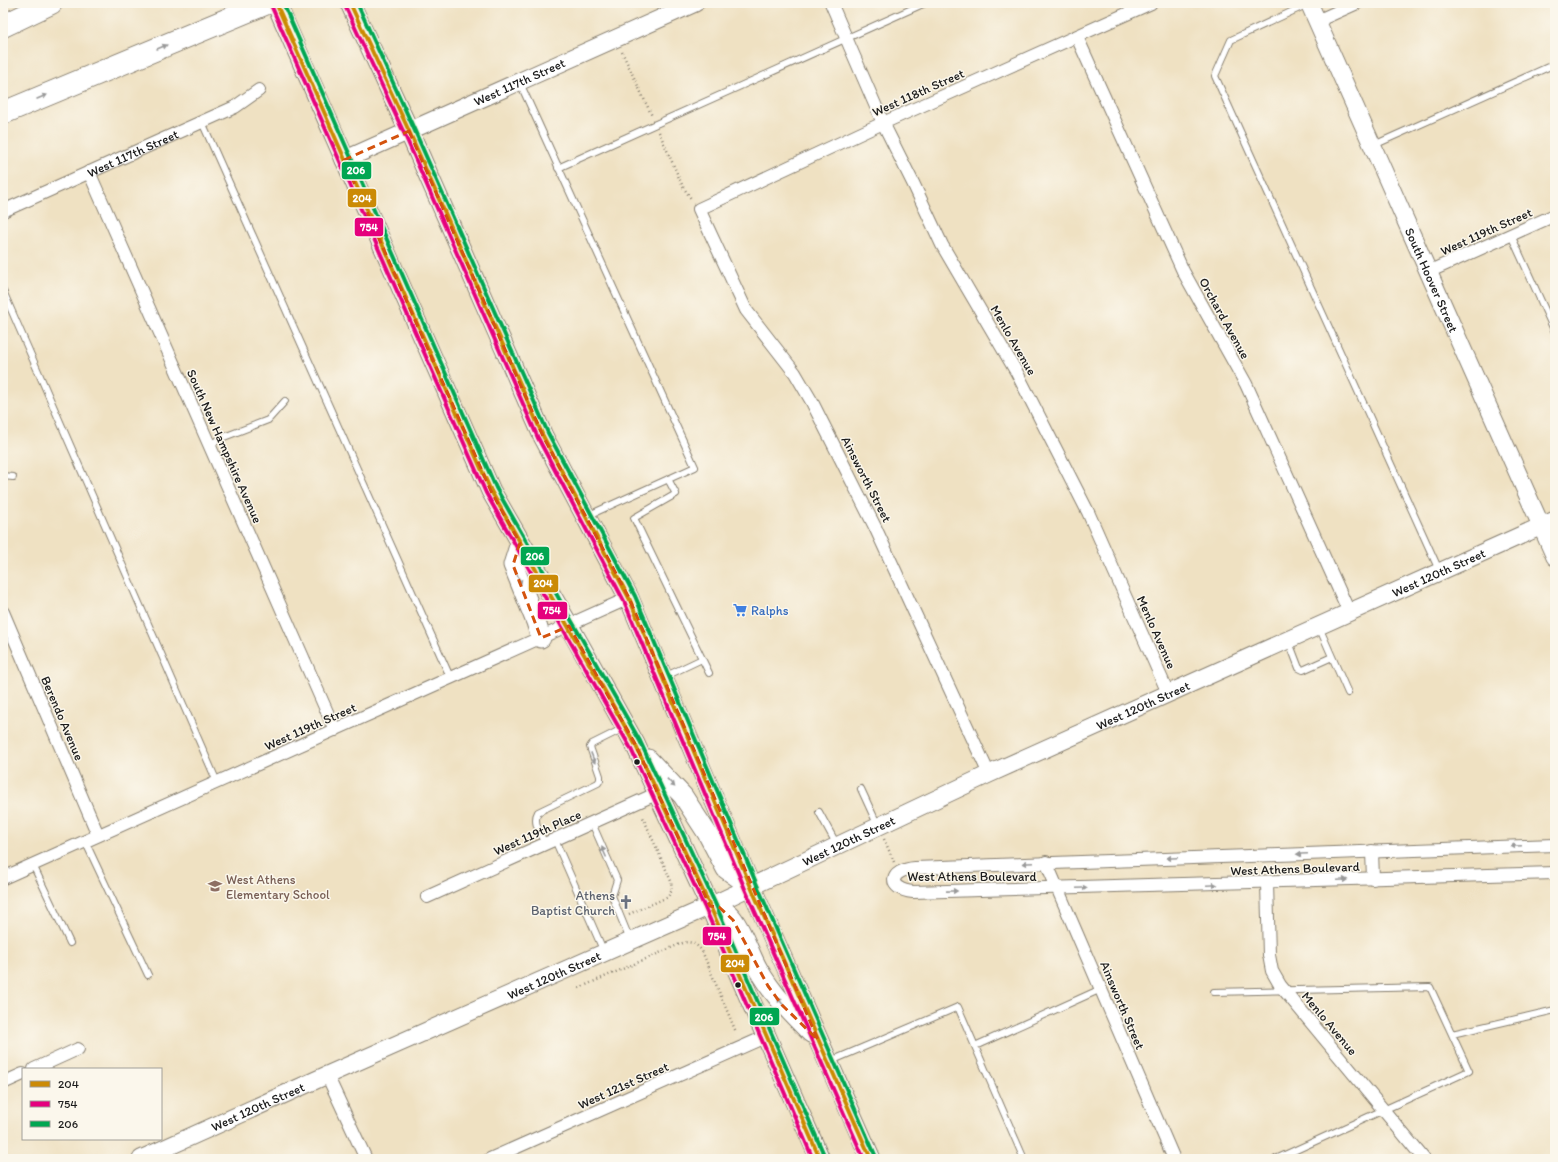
<svg xmlns="http://www.w3.org/2000/svg" width="1558" height="1162" font-family="Itim,sans-serif">
  <style>
    .lines { fill: none; stroke-linecap: round; stroke-linejoin: round }
    .lane-casing { stroke: #867e6f; stroke-width: 8 }
    .street-casing { stroke: #867e6f; stroke-width: 14 }
    .secondary-casing { stroke: #867e6f; stroke-width: 19 }
    .primary-casing { stroke: #867e6f; stroke-width: 21 }
    .highway-casing { stroke: #867e6f; stroke-width: 24 }
    .path { stroke: #867e6f; stroke-width: 2.5; stroke-dasharray: 1 3; stroke-linecap: butt }
    .lane { stroke: #fff; stroke-width: 6 }
    .street { stroke: #fff; stroke-width: 12 }
    .secondary { stroke: #fff; stroke-width: 17 }
    .primary { stroke: #fff; stroke-width: 19 }
    .highway { stroke: #fff; stroke-width: 22 }
    .bus-1-casing { stroke: #fbf7ec; stroke-width: 7 }
    .bus-2-casing { stroke: #fbf7ec; stroke-width: 7 }
    .bus-3-casing { stroke: #fbf7ec; stroke-width: 7 }
    .bus-1 { stroke: #cb8a06; stroke-width: 4 }
    .bus-2 { stroke: #e5007d; stroke-width: 4 }
    .bus-3 { stroke: #00a651; stroke-width: 4 }
    .oneway { fill: #999 }
    .marked { fill: none; stroke: #d4530e; stroke-width: 3; stroke-dasharray: 8 5; stroke-linejoin: round }
    .bus-dot { fill: #1c1c1c; stroke: #fbf7ec; stroke-width: 1.5 }
    .labels { text-anchor: middle; stroke-width: 3; stroke-linejoin: round; paint-order: stroke }
    .street-label { font-size: 13px; fill: #1c1c1c; stroke: #fbf7ec }
    .shop-label { font-size: 13px; fill: #366cbe; stroke: #fbf7ec; text-anchor: start }
    .education-label { font-size: 13px; fill: #785e54; stroke: #fbf7ec; text-anchor: start }
    .worship-label { font-size: 13px; fill: #5b616d; stroke: #fbf7ec; text-anchor: end }
    .line-badge { stroke: #fbf7ec; stroke-width: 1.5 }
    .badge-label { font-size: 11px; text-anchor: middle; font-weight: bold; fill: #fff }
  </style>
  <rect width="100%" height="100%" fill="#fbf7ec"/>
  <filter id="ink" filterUnits="userSpaceOnUse"><feTurbulence type="fractalNoise" baseFrequency=".025" numOctaves="2"/><feDisplacementMap in="SourceGraphic" scale="8" xChannelSelector="R" yChannelSelector="G"/><feConvolveMatrix kernelMatrix="1 2 1 2 8 2 1 2 1" color-interpolation-filters="sRGB"/></filter>
  <filter id="wash" filterUnits="userSpaceOnUse"><feTurbulence type="fractalNoise" baseFrequency=".012" numOctaves="4" result="noise"/><feDisplacementMap in="SourceGraphic" scale="16" xChannelSelector="R" yChannelSelector="G"/><feGaussianBlur stdDeviation="0.9" result="paint"/><feColorMatrix in="noise" values="0 0 0 0 0 0 0 0 0 0 0 0 0 0 0 0 0 1.4 0 .05"/><feComposite in="paint" operator="in"/></filter>
  <g filter="url(#wash)">
    <rect width="100%" height="100%" fill="#efe1c2"/>
  </g>
  <g filter="url(#ink)">
    <g class="lines">
      <defs>
        <path id="lane" d="M1308,4L1231,40L1215,76L1439,570
          M520,83L695,467L587,516
          M202,122L451,679
          M1374,145L1555,64
          M558,168L925,3
          M1511,235L1555,332
          M3,291L217,782
          M209,445L224,437L268,420L285,401
          M3,476L13,477
          M668,479L676,494L634,518L709,673
          M1319,627L1348,693
          M1289,642L1299,668L1303,670L1332,657
          M664,677L702,659
          M861,789L878,826
          M819,812L837,845
          M592,823L617,880L612,896L630,940
          M555,840L604,952
          M85,841L148,975
          M545,844C541,835 532,822 538,812L598,783L600,780V776L590,747L592,744L624,728
          M33,865L70,943
          M1214,992L1430,987L1469,1071L1276,1159
          M1452,1034L1555,1010
          M975,1046L1101,989
          M831,1061L958,1007L1024,1159"/>
        <g id="street">
          <path d="M831,3L883,123L914,185L942,245L1017,373L1088,512L1168,693"/>
          <path d="M1317,21L1357,3"/>
          <path d="M1077,37L1183,271L1246,384L1349,612"/>
          <path d="M89,172L335,730"/>
          <path id="s1" d="M3,211L235,107L259,90"/>
          <path d="M1428,272L1555,215"/>
          <path d="M3,612L98,835"/>
          <path d="M989,774L875,527L812,402L795,373L746,310L699,209L883,123L1151,3"/>
          <path d="M1555,845L915,868C889,870 886,889 913,892L1555,873"/>
          <path d="M1372,851L1373,879"/>
          <path d="M1046,862L1174,1159"/>
          <path d="M3,878L629,598"/>
          <path d="M1267,883L1269,955L1272,971L1280,985L1424,1159"/>
          <path d="M427,897L658,793"/>
          <path d="M34,1069L78,1049"/>
          <path d="M327,1075L366,1159"/>
          <path d="M3,1083L23,1074"/>
          <path d="M490,1159L767,1036"/>
        </g>
        <g id="secondary">
          <path id="s2" d="M1309,3L1555,557"/>
          <path id="s3" d="M344,160L695,3"/>
          <path id="s4" d="M141,1159L327,1075L710,906L989,774L1555,520"/>
        </g>
        <path id="primary" d="M276,3L491,491L569,626L635,744L710,906L735,965L820,1159
          M350,3L409,131L543,436L629,598L751,887L871,1159
          M520,543L513,565L536,622L541,638
          M648,759L683,796L707,833L726,869L751,887
          M710,906C720,907 727,911 733,919C744,934 749,953 758,969C772,994 791,1013 811,1033"/>
        <path id="highway" d="M3,26L51,3
          M3,113L267,3"/>
      </defs>
      <use href="#lane" class="lane-casing"/>
      <use href="#street" class="street-casing"/>
      <use href="#secondary" class="secondary-casing"/>
      <use href="#primary" class="primary-casing"/>
      <use href="#highway" class="highway-casing"/>
      <path class="path" d="M622,52L652,116
        M659,132L683,187L692,200
        M884,839L894,862
        M629,914L668,897L672,890L671,881L642,815
        M579,988L680,944C689,940 696,943 702,951L736,1032"/>
      <use href="#lane" class="lane"/>
      <use href="#street" class="street"/>
      <use href="#secondary" class="secondary"/>
      <use href="#primary" class="primary"/>
      <use href="#highway" class="highway"/>
      <defs>
        <path id="bus-1" d="M276,3L491,491L635,744L710,906L820,1159
          M350,3L409,131L543,436L629,598L751,887L871,1159"/>
        <path id="bus-2" d="M271,5L486,493L630,747L705,908L813,1159
          M345,6L404,133L538,438L624,601L745,889L864,1159"/>
        <path id="bus-3" d="M283,3L496,488L640,741L715,903L825,1157
          M357,3L414,129L548,433L635,596L757,885L876,1157"/>
      </defs>
      <use href="#bus-1" class="bus-1-casing"/>
      <use href="#bus-2" class="bus-2-casing"/>
      <use href="#bus-3" class="bus-3-casing"/>
      <use href="#bus-1" class="bus-1"/>
      <use href="#bus-2" class="bus-2"/>
      <use href="#bus-3" class="bus-3"/>
    </g>
    <defs><path id="oneway-solid" d="M-6-.8H1V-3.2L6.5 0L1 3.2V.8H-6Z"/></defs>
    <g class="oneway">
      <use href="#oneway-solid" transform="translate(162 47) rotate(-23)"/>
      <use href="#oneway-solid" transform="translate(42 97) rotate(-23)"/>
      <use href="#oneway-solid" transform="translate(519 579) rotate(68)"/>
      <use href="#oneway-solid" transform="translate(593 758) rotate(69)"/>
      <use href="#oneway-solid" transform="translate(671 783) rotate(47)"/>
      <use href="#oneway-solid" transform="translate(1516 846) rotate(178)"/>
      <use href="#oneway-solid" transform="translate(604 852) rotate(-114)"/>
      <use href="#oneway-solid" transform="translate(1302 854) rotate(178)"/>
      <use href="#oneway-solid" transform="translate(1172 858) rotate(178)"/>
      <use href="#oneway-solid" transform="translate(1028 863) rotate(178)"/>
      <use href="#oneway-solid" transform="translate(1342 880) rotate(-2)"/>
      <use href="#oneway-solid" transform="translate(1212 885) rotate(-2)"/>
      <use href="#oneway-solid" transform="translate(1082 888) rotate(-2)"/>
      <use href="#oneway-solid" transform="translate(952 891) rotate(-1)"/>
      <use href="#oneway-solid" transform="translate(781 1002) rotate(-129)"/>
    </g>
  </g>
  <path class="marked" d="M409,131L543,436L629,598L818,1040L782,1005L768,986L733,920L719,907L710,906L635,744L569,626L541,638L513,565L520,543L491,491L344,160Z"/>
  <defs>
    <symbol id="supermarket-bare" viewBox="-9 -9 18 18"><path d="M-6-5.5h2.5l.6 2H6L4.5 2H-2.5L-4.4-4H-6ZM-1.5 3.2a1.3 1.3 0 1 0 .1 0ZM3 3.2a1.3 1.3 0 1 0 .1 0Z" fill="#3f7fe0" stroke="#fbf7ec" stroke-width="2.5" paint-order="stroke"/></symbol>
    <symbol id="school-bare" viewBox="-9 -9 18 18"><path d="M0-5L7-2L0 1L-7-2ZM-4 1L0 2.5L4 1V4Q0 6-4 4Z" fill="#8d6e63" stroke="#fbf7ec" stroke-width="2.5" paint-order="stroke"/></symbol>
    <symbol id="church-bare" viewBox="-9 -9 18 18"><path d="M-1.2-6h2.4v3.5h3.3v2.4h-3.3V6h-2.4V-.1h-3.3v-2.4h3.3Z" fill="#6b7280" stroke="#fbf7ec" stroke-width="2.5" paint-order="stroke"/></symbol>
  </defs>
  <g fill-rule="evenodd">
    <use href="#supermarket-bare" x="730" y="600" width="20" height="20"/>
    <use href="#school-bare" x="205" y="876" width="20" height="20"/>
    <use href="#church-bare" x="616" y="892" width="20" height="20"/>
  </g>
  <g class="bus-dot">
    <circle cx="637" cy="762" r="3.5"/>
    <circle cx="738" cy="985" r="3.5"/>
  </g>
  <g class="labels">
    <g class="street-label">
      <text dy="5" stroke="none"><textPath href="#s3" startOffset="192">West 117th Street</textPath></text>
      <text transform="translate(918 92) rotate(-24)" y="5">West 118th Street</text>
      <text dy="5" stroke="none"><textPath href="#s1" startOffset="142">West 117th Street</textPath></text>
      <text transform="translate(1486 231) rotate(-24)" y="5">West 119th Street</text>
      <text dy="5" stroke="none"><textPath href="#s2" startOffset="303">South Hoover Street</textPath></text>
      <text transform="translate(1225 318) rotate(61)" y="5">Orchard Avenue</text>
      <text transform="translate(1014 340) rotate(60)" y="5">Menlo Avenue</text>
      <text transform="translate(225 446) rotate(66)" y="5">South New Hampshire Avenue</text>
      <text transform="translate(867 479) rotate(63)" y="5">Ainsworth Street</text>
      <text dy="5" stroke="none"><textPath href="#s4" startOffset="1424">West 120th Street</textPath></text>
      <text transform="translate(1157 632) rotate(66)" y="5">Menlo Avenue</text>
      <text dy="5" stroke="none"><textPath href="#s4" startOffset="1100">West 120th Street</textPath></text>
      <text transform="translate(63 718) rotate(67)" y="5">Berendo Avenue</text>
      <text transform="translate(310 726) rotate(-24)" y="5">West 119th Street</text>
      <text transform="translate(537 832) rotate(-24)" y="5">West 119th Place</text>
      <text dy="5" stroke="none"><textPath href="#s4" startOffset="776">West 120th Street</textPath></text>
      <text transform="translate(1295 868) rotate(-2)" y="5">West Athens Boulevard</text>
      <text x="972" y="881">West Athens Boulevard</text>
      <text dy="5" stroke="none"><textPath href="#s4" startOffset="452">West 120th Street</textPath></text>
      <text transform="translate(1123 1005) rotate(67)" y="5">Ainsworth Street</text>
      <text transform="translate(1330 1023) rotate(50)" y="5">Menlo Avenue</text>
      <text transform="translate(623 1085) rotate(-24)" y="5">West 121st Street</text>
      <text dy="5" stroke="none"><textPath href="#s4" startOffset="128">West 120th Street</textPath></text>
    </g>
    <g class="shop-label">
      <text x="751" y="615">Ralphs</text>
    </g>
    <g class="education-label">
      <text x="226" y="884">West Athens<tspan x="226" dy="15">Elementary School</tspan></text>
    </g>
    <g class="worship-label">
      <text x="615" y="900">Athens<tspan x="615" dy="15">Baptist Church</tspan></text>
    </g>
  </g>
  <g class="line-badge">
    <rect x="341" y="161" width="31" height="19" rx="4" fill="#00a651"/>
    <rect x="347" y="188" width="30" height="20" rx="4" fill="#cb8a06"/>
    <rect x="354" y="217" width="30" height="20" rx="4" fill="#e5007d"/>
    <rect x="520" y="546" width="30" height="20" rx="4" fill="#00a651"/>
    <rect x="528" y="574" width="31" height="19" rx="4" fill="#cb8a06"/>
    <rect x="537" y="601" width="31" height="19" rx="4" fill="#e5007d"/>
    <rect x="702" y="926" width="30" height="20" rx="4" fill="#e5007d"/>
    <rect x="720" y="954" width="30" height="19" rx="4" fill="#cb8a06"/>
    <rect x="749" y="1007" width="31" height="19" rx="4" fill="#00a651"/>
  </g>
  <g class="badge-label">
    <text x="356" y="174">206</text>
    <text x="362" y="202">204</text>
    <text x="369" y="231">754</text>
    <text x="535" y="560">206</text>
    <text x="543" y="587">204</text>
    <text x="552" y="614">754</text>
    <text x="717" y="940">754</text>
    <text x="735" y="967">204</text>
    <text x="764" y="1021">206</text>
  </g>
  <rect width="1558" height="1162" fill="none" stroke="#fbf7ec" stroke-width="16"/>
  <rect x="22" y="1068" width="140" height="72" fill="#fbf7ec" stroke="#a29f99"/>
  <rect x="30" y="1081" width="20" height="6" fill="#cb8a06" stroke="#a29f99"/>
  <text x="58" y="1088" font-size="12" fill="#1c1c1c">204</text>
  <rect x="30" y="1101" width="20" height="6" fill="#e5007d" stroke="#a29f99"/>
  <text x="58" y="1108" font-size="12" fill="#1c1c1c">754</text>
  <rect x="30" y="1121" width="20" height="6" fill="#00a651" stroke="#a29f99"/>
  <text x="58" y="1128" font-size="12" fill="#1c1c1c">206</text>
</svg>
